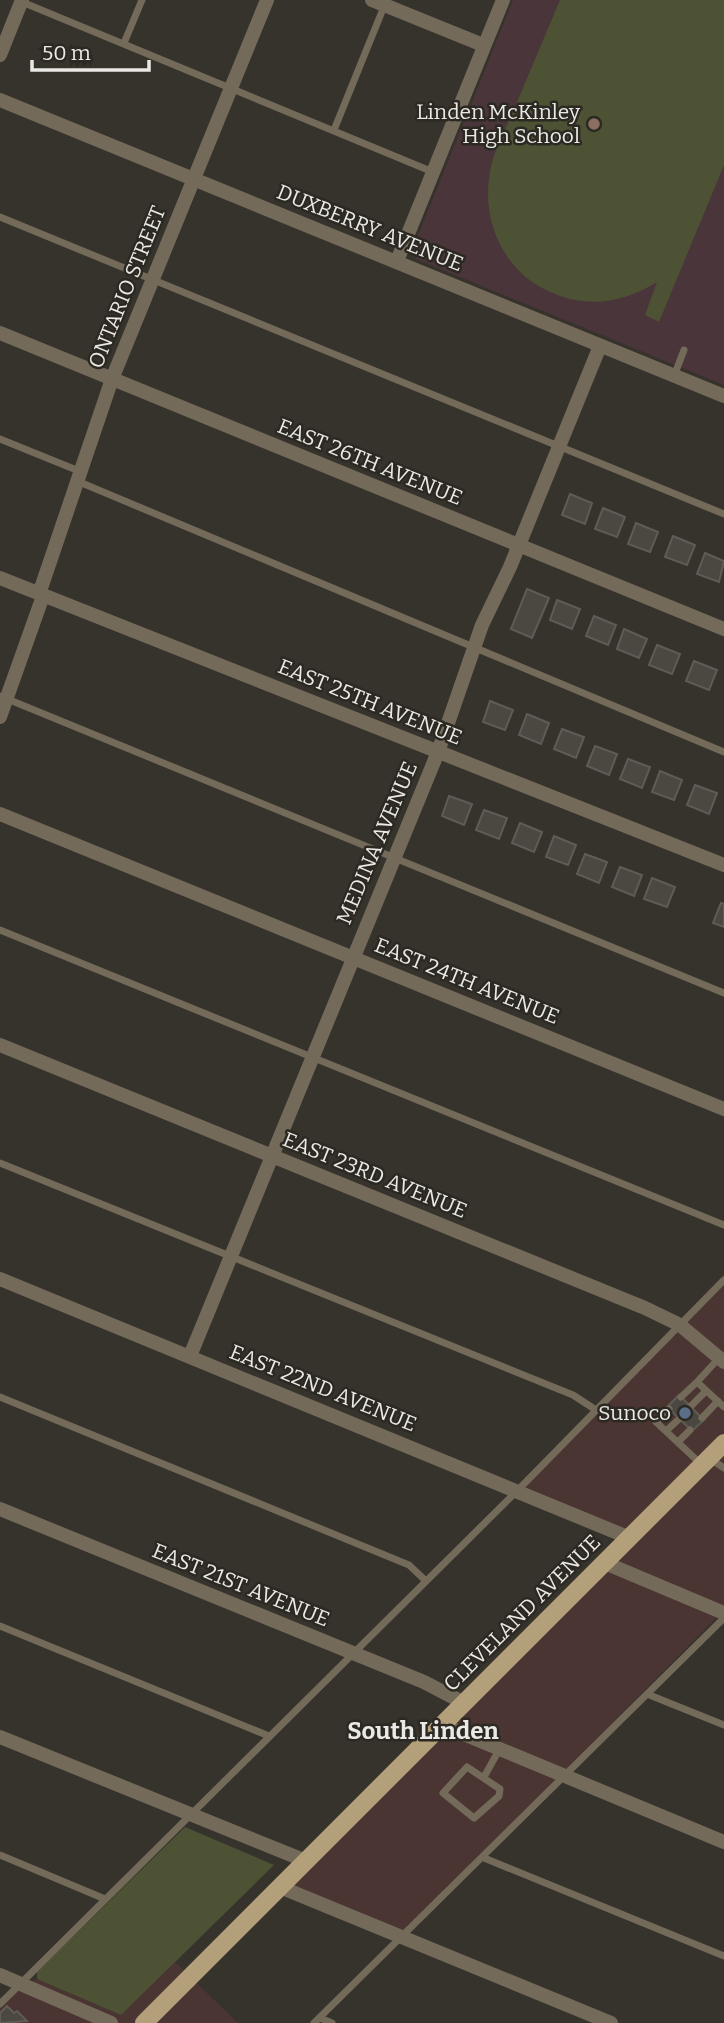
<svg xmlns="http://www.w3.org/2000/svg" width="724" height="2023" font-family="Bitter,serif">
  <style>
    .commercial { fill: #4a3532 }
    .education { fill: #49353a }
    .green { fill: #4d5235 }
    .building { fill: #4b4842; stroke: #5f5c56; stroke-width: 2 }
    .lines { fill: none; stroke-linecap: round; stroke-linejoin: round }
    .lane { stroke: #746a59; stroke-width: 7 }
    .street { stroke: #746a59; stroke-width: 14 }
    .primary { stroke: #b49f7b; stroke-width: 18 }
    .education-dot { fill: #8d6e63; stroke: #2c2923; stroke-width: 2.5 }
    .service-dot { fill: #5c6f8a; stroke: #2c2923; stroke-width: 2.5 }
    .labels { text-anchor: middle; stroke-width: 5; stroke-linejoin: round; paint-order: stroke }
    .poi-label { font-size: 21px; fill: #ebe9e5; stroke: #2c2923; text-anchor: end }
    .street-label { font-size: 21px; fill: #ebe9e5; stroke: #2c2923 }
    .quarter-label { font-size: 24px; font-weight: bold; fill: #ebe9e5; stroke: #2c2923 }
  </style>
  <rect width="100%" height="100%" fill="#36332d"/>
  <path class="commercial" d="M724,1274V1610L400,1937L279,1888L632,1539L515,1488Z
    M175,1962L238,2023H0V2003L13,1990L37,1979L121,2015Z"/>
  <path class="education" d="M513,0H724V385L416,259L413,248Z"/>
  <path class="green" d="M560,0H724V165L659,322L645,315L657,282C621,304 585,309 546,290C505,271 483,223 489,179C491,156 503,134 512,114C528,76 544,38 560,0Z
    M185,1827L274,1865L121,2015L37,1979V1972Z"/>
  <path class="building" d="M570,494L592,503L585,524L562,515Z
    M603,508L625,517L617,537L595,529Z
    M636,523L658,532L650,552L628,544Z
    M673,536L695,545L687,565L665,557Z
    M705,553L724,561L719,582L697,574Z
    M527,589L549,598L532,638L511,629Z
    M557,600L580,609L572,629L550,620Z
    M594,616L616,625L608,645L586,636Z
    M624,629L647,639L639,658L617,649Z
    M657,645L680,654L672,674L649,665Z
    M694,661L717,670L709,690L686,681Z
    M490,701L513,710L505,730L483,722Z
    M527,714L549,723L541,744L519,735Z
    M562,729L584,737L576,758L554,749Z
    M595,746L617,754L609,775L587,766Z
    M628,759L650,767L642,788L620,779Z
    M660,771L682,780L674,800L652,792Z
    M695,785L717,793L709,814L687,805Z
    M449,796L472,804L464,825L442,816Z
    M484,810L507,818L499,839L476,830Z
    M520,823L542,832L534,852L512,843Z
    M554,836L576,845L568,865L546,857Z
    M585,854L607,862L599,883L577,874Z
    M620,867L642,875L634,896L612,887Z
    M652,878L675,887L667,907L644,899Z
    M721,903L724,904V927L713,923Z
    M679,1395L704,1420L692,1431L667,1407Z
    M7,2006L14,2013L17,2011L27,2021L0,2023V2013Z"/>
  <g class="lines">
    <path class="lane" d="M22,2L433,172
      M124,43L142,0
      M334,130L385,4
      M0,217L724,514
      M674,376L684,350
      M0,439L79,471
      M77,481L724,752
      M0,696L724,993
      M0,930L724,1225
      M0,1163L573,1395L596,1410
      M719,1358L697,1382L724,1407
      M0,1397L409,1565L426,1581
      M681,1397L697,1382
      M690,1407L706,1391
      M669,1409L656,1422L701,1464
      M702,1418L718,1401
      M666,1431L679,1419
      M678,1442L690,1430
      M709,1458L724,1468
      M0,1626L269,1736
      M647,1694L724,1725
      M467,1767L500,1789L499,1796L474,1818L443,1793Z
      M484,1777L499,1750
      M0,1855L105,1899
      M484,1858L724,1956
      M0,2004L518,1490L724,1280
      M320,2018L332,2023
      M314,2023L724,1618"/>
    <path class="street" d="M372,0L483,45
      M0,55L22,0
      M0,100L724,396
      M397,261L503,0
      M0,333L724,629
      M0,578L724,865
      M39,594L112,379L267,0
      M0,717L43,596
      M0,814L724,1109
      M0,1045L645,1308L680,1325L724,1362
      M0,1279L630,1538
      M190,1356L438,752L482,625L510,567L600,346
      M0,1509L424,1682L464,1703
      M605,1563L724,1613
      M442,1725L724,1842
      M0,1737L306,1861
      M280,1887L611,2023
      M0,1975L111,2023"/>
    <path class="primary" d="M144,2023L724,1443"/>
  </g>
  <circle class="education-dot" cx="594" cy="124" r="7"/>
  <circle class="service-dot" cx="685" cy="1413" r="7"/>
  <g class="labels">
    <g class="poi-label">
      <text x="580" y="119">Linden McKinley<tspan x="580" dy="24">High School</tspan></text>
      <text x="671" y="1420">Sunoco</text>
    </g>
    <g class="street-label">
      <text transform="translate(370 228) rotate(22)" y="7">DUXBERRY AVENUE</text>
      <text transform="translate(127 287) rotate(-68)" y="7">ONTARIO STREET</text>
      <text transform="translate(370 462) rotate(22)" y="7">EAST 26TH AVENUE</text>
      <text transform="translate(370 702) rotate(22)" y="7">EAST 25TH AVENUE</text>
      <text transform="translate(377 843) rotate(-67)" y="7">MEDINA AVENUE</text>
      <text transform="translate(467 981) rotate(22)" y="7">EAST 24TH AVENUE</text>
      <text transform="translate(375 1175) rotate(22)" y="7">EAST 23RD AVENUE</text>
      <text transform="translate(323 1388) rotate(22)" y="7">EAST 22ND AVENUE</text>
      <text transform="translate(241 1585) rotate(22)" y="7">EAST 21ST AVENUE</text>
      <text transform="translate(522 1613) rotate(-45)" y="7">CLEVELAND AVENUE</text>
    </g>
    <g class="quarter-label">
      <text x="423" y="1739">South Linden</text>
    </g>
  </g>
  <path d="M32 60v10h117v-10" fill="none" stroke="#ebe9e5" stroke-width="3.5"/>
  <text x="42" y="60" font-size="21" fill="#ebe9e5" stroke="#2c2923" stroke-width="5" paint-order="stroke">50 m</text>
</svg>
